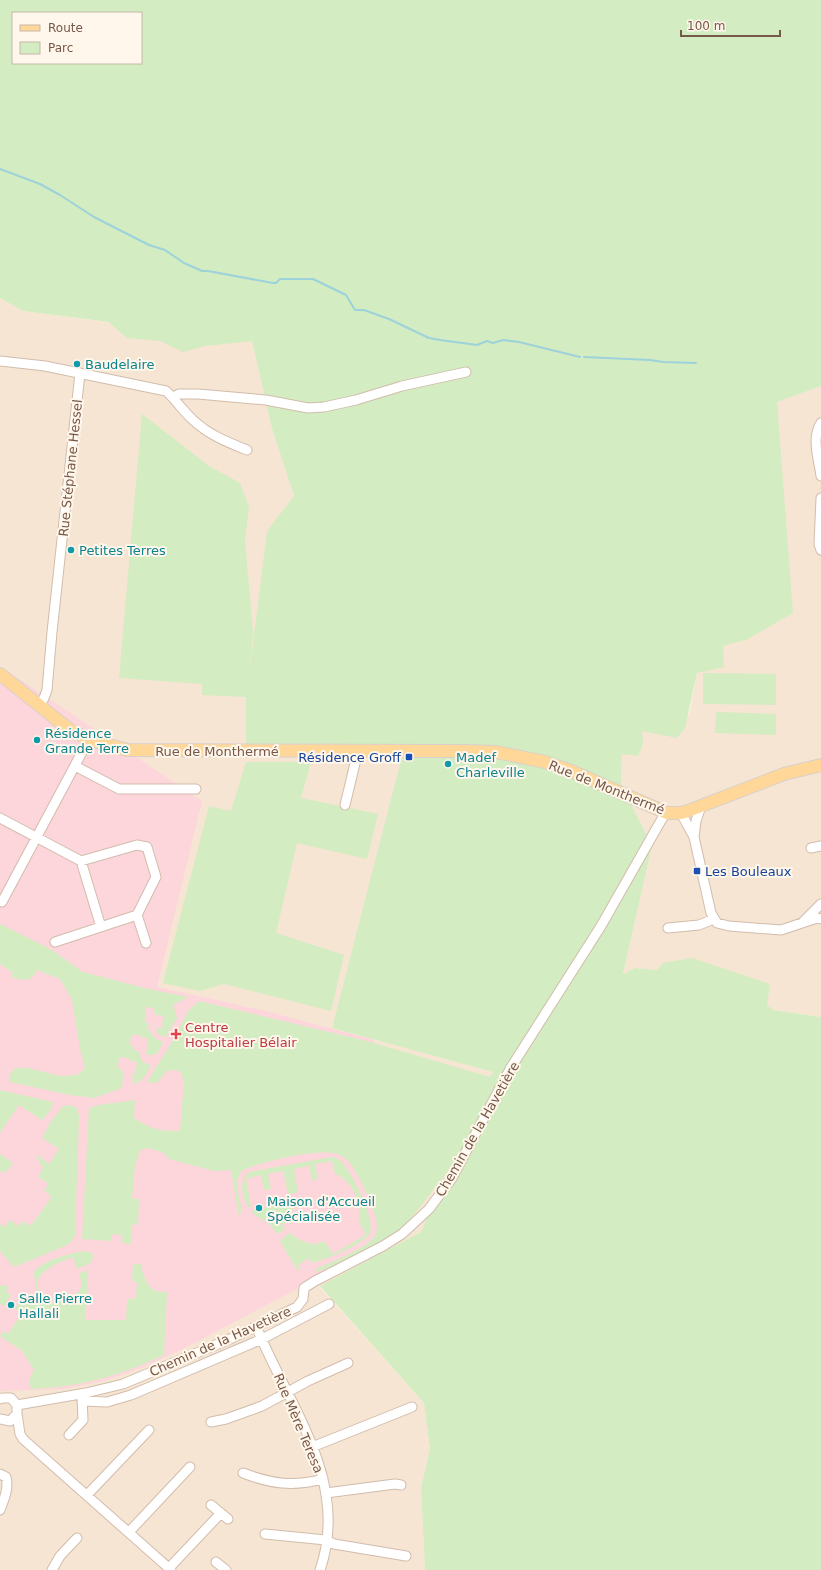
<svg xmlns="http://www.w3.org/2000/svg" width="821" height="1570" font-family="'DejaVu Sans',sans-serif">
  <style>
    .residential { fill: #f6e5d2 }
    .medical { fill: #fcd6db }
    .green { fill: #d3ecc1; fill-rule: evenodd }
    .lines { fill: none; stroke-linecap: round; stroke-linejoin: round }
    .stream { stroke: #9dd2db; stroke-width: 2 }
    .minor-casing { stroke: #d2bcac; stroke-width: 11 }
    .major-casing { stroke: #d9d0cc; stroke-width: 14 }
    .minor { stroke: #fff; stroke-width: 9 }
    .major { stroke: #ffd899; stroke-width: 12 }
    .culture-dot { fill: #0f9aa8; stroke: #fff7eb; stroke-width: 1.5 }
    .transit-dot { fill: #1a4fb4; stroke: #fff7eb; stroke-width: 1.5 }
    .health-dot { fill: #e0444e; stroke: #fff7eb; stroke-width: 1.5 }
    .labels { text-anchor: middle; stroke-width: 4; stroke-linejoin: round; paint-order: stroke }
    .culture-label { font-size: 13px; fill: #0d838f; stroke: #fff7eb; text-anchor: start }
    .street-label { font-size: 13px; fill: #785848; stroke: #fff7eb }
    .transit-label { font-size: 13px; fill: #164399; stroke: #fff7eb; text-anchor: end }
    .health-label { font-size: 13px; fill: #be3a42; stroke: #fff7eb; text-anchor: start }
  </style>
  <rect width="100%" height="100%" fill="#fdf3e4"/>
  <path class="residential" d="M0,298L23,311L252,341L272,429L294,496L253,745H406L332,1028L493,1072L421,1232L320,1287L424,1403L430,1449L421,1487L425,1570H0Z
    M821,386V1017L773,1010L767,1005L657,970L635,968L623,974L652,846L621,784L622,754L642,730L677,738L690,712L697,672L723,646L746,640L777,402Z"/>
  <path class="medical" d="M0,666L202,801L157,987L266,1011L374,1040L383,1246L308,1281L297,1289L183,1349L141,1368L104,1381L63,1389L0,1391Z"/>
  <path class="green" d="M0,0H821V386L777,402L793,613L746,640L723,646L724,667L697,673L685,728L677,738L642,731L643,744L638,756L622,754L621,784L652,846L623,974L635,968L657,970L663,963L692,958L770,984L767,1005L773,1010L821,1017V1570H425L421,1487L430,1449L424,1403L320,1286L421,1232L447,1173C430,1192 417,1215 397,1232C382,1246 338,1265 317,1272L315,1269C328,1264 367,1248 374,1237C381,1226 374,1213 370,1202C365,1189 354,1163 342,1156C326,1145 259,1162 241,1171C240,1175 237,1179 237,1183C236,1194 245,1208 239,1217L231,1170L214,1171L169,1159L164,1153L149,1148L140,1150L135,1166L132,1199H139L138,1224L132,1225L131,1244L122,1243V1235L111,1234V1241L82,1239L89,1108L99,1105L135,1100L134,1118C153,1130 159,1131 180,1131L184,1081L180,1071L168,1070L157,1083L147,1082L175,1037L188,1011L199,1001L367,1041L490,1077L493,1072L332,1028L405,745H246V697L202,695V684L119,678L142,414L209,466L240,483L249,507L245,541L253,632L249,675L267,531L294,496L272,429L252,341L205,346L183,352L161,341L127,338L109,322L23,311L0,298ZM13,13H141V63H13Z
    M703,673L776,674V705L703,704Z
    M716,712L776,714V735L715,733Z
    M246,762H311L301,798L378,814L367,859L297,843L276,933L344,955L331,1011L224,984L199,991L163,983L209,806L231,811Z
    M0,924L52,950L83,972L144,988L188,997L173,1005L177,1018L165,1037L159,1035L155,1028L162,1029L163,1016L156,1015V1013L153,1012V1008L146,1007L145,1023H149L148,1029L155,1038L163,1042L157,1054L150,1055L146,1054L145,1051H147L148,1038L141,1037L140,1035H131L130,1045L134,1046V1050L138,1051L142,1061L151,1066L143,1079L134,1084L132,1074H135L137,1062L129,1061V1058L119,1057L118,1068L122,1069L123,1074L122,1088L94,1098L70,1095L10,1082L9,1076L15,1068H28L60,1076L77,1075L85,1068L80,1049L72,1000L60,979L37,970L35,974L28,980L16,979L11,976L13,973L0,964Z
    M0,1090L53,1102C52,1109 47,1115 42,1120L19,1105L0,1133Z
    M70,1105L77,1108L79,1116L75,1236L70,1243L65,1246L14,1267L0,1251V1224L5,1227L10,1220L19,1226L23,1221L29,1225L32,1224L51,1198L48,1193L44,1190L49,1184L38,1177L43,1168L36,1156L37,1155L49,1164L59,1149L42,1138L51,1121L63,1106Z
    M0,1154L13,1163L5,1173L0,1171Z
    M332,1157C335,1158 338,1159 340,1160C351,1170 378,1222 369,1235C366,1239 361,1241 357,1244C341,1253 329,1258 312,1263L309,1258L298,1265L300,1269L297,1270L280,1241L289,1233L302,1241L317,1245V1242H325L333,1254L366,1235C364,1231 360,1225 359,1221C358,1216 360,1210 359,1205C357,1193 346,1177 335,1174L332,1161L315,1164L318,1179L312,1180L309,1166L294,1169L298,1192L288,1194L283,1171L268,1174L271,1189L264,1190L261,1175L246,1179L251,1207H248C242,1195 238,1183 249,1172Z
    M292,1202L295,1207L291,1211L299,1220L282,1224L285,1229L277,1234L269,1224L255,1215L251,1211L258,1209L259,1212L267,1207Z
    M85,1251L90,1252L93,1255C93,1265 85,1265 77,1269L73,1257C61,1262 28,1273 40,1292C43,1297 49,1298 52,1303L79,1292L82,1283L79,1274L87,1270L88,1274L85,1320H126L127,1299H136L137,1282L132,1281L133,1264H141C142,1271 146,1286 154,1290C157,1292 163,1292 167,1292L164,1355C119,1376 80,1387 31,1389L29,1380L34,1370L22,1351L0,1336L4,1331L8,1334L22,1313L15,1309L20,1301L24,1304L27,1300L33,1304L40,1293L35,1288L36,1283L33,1273C40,1261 71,1253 85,1251Z
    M5,1285L9,1288L5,1291L11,1295L4,1306L0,1304V1286Z"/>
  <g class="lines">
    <path class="stream" d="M0,169L40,184L60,195L94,217L149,245L165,250L184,263L202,271H208L273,283H276L280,279H313L346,295L355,310H364L389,319L429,338L440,340L477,345L487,341L493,343L503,340L519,342L580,357
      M584,357L650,360L663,362L696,363"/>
    <defs>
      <path id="minor" d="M0,361L45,366L166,391C176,400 183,411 193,420C209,435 227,442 247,450
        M173,397L179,394H198L266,400L308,408L324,407L356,400L402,386L466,372
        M821,423C811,438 819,460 821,476
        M821,498L819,544L821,550
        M40,705L44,698L47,690L52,632L80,373
        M75,766L119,789H196
        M345,805L358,751
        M681,813L694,837L711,913L717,923L729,926L781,930L817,918L821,919
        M0,818L81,861L137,845L147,847L156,877L137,915L55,942
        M694,837L696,821L701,806
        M811,848L821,846
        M81,861L101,927
        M2,902L89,739
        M137,915L146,943
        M803,922L821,904
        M668,928L699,925L714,919
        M259,1333C291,1409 350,1483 320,1570
        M0,1399L2,1398H11L17,1405V1414L10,1421L0,1419
        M82,1401L107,1402L131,1395L262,1339L329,1304
        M17,1405L86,1393L123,1384L230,1339L297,1307L303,1299L304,1288L315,1281L383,1246L402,1234L429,1209L452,1178L510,1069L601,926L663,817L667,813
        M17,1414L20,1434L23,1439L171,1570
        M211,1422L226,1419L262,1406L308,1381L348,1363
        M69,1435L83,1420L82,1397
        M312,1447L412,1407
        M243,1473C272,1484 293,1487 323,1479
        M0,1474L6,1477C9,1489 4,1499 0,1510
        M326,1493L395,1484L401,1485
        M87,1495L149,1430
        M211,1505L228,1519
        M129,1532L190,1467
        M265,1534L326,1540L334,1544L406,1556
        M216,1562L226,1570
        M169,1568L221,1513
        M52,1570L60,1556L77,1538"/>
      <path id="major" d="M0,674L70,730L91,740L127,750L463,751L496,752L545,762L571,771L667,813H681L688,811L784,774L821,765"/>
    </defs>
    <use href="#minor" class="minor-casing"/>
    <use href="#major" class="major-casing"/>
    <use href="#minor" class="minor"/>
    <use href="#major" class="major"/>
  </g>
  <g class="culture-dot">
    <circle cx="77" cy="364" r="4"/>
    <circle cx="71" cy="550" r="4"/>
    <circle cx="37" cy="740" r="4"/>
    <circle cx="448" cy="764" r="4"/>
    <circle cx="259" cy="1208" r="4"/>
    <circle cx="11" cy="1305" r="4"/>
  </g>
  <g class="transit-dot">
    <rect x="405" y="753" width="8" height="8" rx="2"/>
    <rect x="693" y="867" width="8" height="8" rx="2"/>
  </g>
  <path class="health-dot" d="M174 1028h4v4h4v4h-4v4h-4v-4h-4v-4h4z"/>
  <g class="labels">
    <g class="culture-label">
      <text x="85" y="369">Baudelaire</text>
      <text x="79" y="555">Petites Terres</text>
      <text x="45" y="738">Résidence<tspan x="45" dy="15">Grande Terre</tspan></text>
      <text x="456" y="762">Madef<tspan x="456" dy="15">Charleville</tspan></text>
      <text x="267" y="1206">Maison d'Accueil<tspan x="267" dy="15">Spécialisée</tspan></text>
      <text x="19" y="1303">Salle Pierre<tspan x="19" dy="15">Hallali</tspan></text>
    </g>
    <g class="street-label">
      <text transform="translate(70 468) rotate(-84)" y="5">Rue Stéphane Hessel</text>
      <text x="217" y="756">Rue de Monthermé</text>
      <text transform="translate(607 787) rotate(22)" y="5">Rue de Monthermé</text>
      <text transform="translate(477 1129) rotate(-60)" y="5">Chemin de la Havetière</text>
      <text transform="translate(220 1341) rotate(-24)" y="5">Chemin de la Havetière</text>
      <text transform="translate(299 1423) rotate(67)" y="5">Rue Mère Teresa</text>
    </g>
    <g class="transit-label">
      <text x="401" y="762">Résidence Groff</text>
      <text x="705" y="876" text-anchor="start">Les Bouleaux</text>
    </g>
    <g class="health-label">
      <text x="185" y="1032">Centre<tspan x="185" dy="15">Hospitalier Bélair</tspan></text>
    </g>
  </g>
  <rect x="12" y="12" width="130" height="52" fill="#fff7eb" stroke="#c9b7aa"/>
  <rect x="20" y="25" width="20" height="6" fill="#ffd899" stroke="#c9b7aa"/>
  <text x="48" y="32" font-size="12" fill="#785848">Route</text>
  <rect x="20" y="42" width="20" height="12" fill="#d3ecc1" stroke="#c9b7aa"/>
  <text x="48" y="52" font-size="12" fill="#785848">Parc</text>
  <path d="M681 30v6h99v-6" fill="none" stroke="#785848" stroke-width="2"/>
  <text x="687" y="30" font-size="12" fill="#785848" stroke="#fff7eb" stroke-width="3" paint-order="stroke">100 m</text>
</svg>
